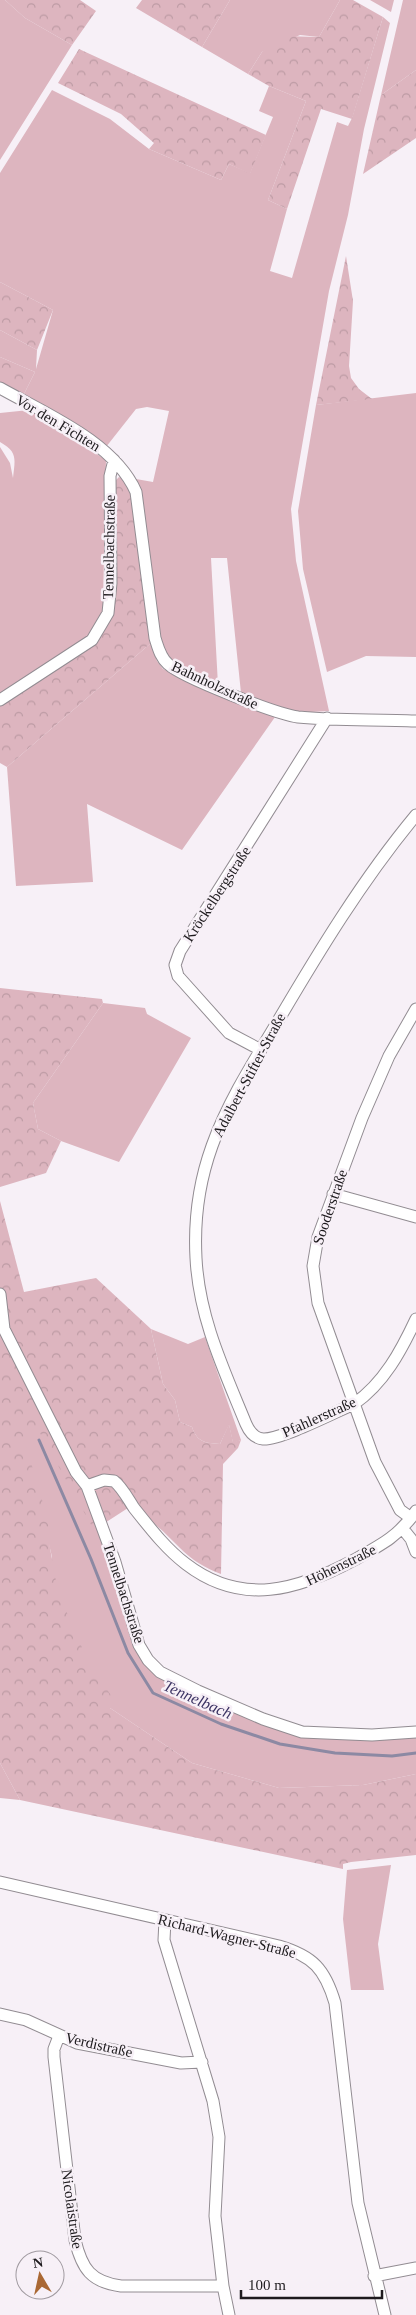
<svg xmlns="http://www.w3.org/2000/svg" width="416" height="2315" font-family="'Times New Roman',serif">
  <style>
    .green { fill: #ddb5bf }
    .forest { fill: url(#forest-crowns) }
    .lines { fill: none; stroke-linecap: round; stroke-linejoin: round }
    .stream { stroke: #8c89a3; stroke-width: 3 }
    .minor-casing { stroke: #928c92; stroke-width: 13 }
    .minor { stroke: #fff; stroke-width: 11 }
    .labels { text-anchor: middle; stroke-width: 5; stroke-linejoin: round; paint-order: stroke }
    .street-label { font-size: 15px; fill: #1d1a1d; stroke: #f7f0f7 }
    .water-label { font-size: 16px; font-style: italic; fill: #3b3363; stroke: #f7f0f7 }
  </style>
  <defs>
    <pattern id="forest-crowns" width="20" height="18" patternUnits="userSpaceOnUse" patternTransform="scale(1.25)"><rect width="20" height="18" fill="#ddb5bf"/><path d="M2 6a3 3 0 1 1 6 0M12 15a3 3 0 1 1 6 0" fill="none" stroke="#bd9ba4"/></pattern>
  </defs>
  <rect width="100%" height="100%" fill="#f7f0f7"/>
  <path class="green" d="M0,0H5L25,18L72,45L0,160Z
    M230,0H340L319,37L300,35L262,52L248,74L202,47Z
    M370,0H394L391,12Z
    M403,0H416V70L381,95Z
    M383,17L390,23L364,129L348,215L329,291L291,509L296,561L329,711L293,713L241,693L227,558H211L218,685L169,663L162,652L136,479L153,482L169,411L147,407L136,409L106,447L22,398L35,372L0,357V330L37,350L36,369L53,310L0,282V173L52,90L110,119L149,149L221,180L229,164L250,173L273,117L259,111L269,86L306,101L268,200L287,209L270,271L292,278L337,122L348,126L352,118Z
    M416,393V657L366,656L327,672L303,569L298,511L316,405Z
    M29,410L106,460L103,604L102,613L90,635L0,694V447L10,463L13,478C15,459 18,452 0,442V413Z
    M151,643L157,661L163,669L275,717L182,850L87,804L93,882L16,886L7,767Z
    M103,1003L145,1008L147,1014L191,1038L119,1162L61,1141L38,1129L33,1103Z
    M151,1329L188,1344L205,1337L241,1440L233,1443L229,1425L220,1444C205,1443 197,1442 192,1427L180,1422L175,1400L163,1384Z
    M19,1392L87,1486L139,1645L160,1672L302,1732H416V1774L363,1785L279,1788L192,1763L110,1708L79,1652L49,1573L52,1557L44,1523L17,1432Z
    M0,1763L20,1800L0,1798Z
    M391,1865L378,1944L384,1990H351L343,1919L347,1870Z"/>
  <path class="forest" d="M5,0H80L96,11L72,45L25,18Z
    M142,0H230L202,47L136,8Z
    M340,0H353L383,17L352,119L321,109L287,209L268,200L306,101L269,86L248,74L262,52L282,36L319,37Z
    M79,49L266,135L250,174L229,164L221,180L149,149L154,143L121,114L58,83Z
    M416,70V138L363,174L381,95Z
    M346,256L353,301L349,366L351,378L359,389L372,399L316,405Z
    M0,282L53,310L37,350L0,330Z
    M0,357L35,372L22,398L0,385Z
    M119,477L128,482L134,497L151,643L7,767L0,763V702L95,640L111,614L113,483Z
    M0,988L102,999L103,1003L33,1103L38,1129L61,1141L46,1173L0,1187Z
    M0,1201L24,1292L96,1278L151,1329L163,1384L175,1400L180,1422L192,1427C197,1442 205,1443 220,1444L229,1424L233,1442L241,1440L238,1448L223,1464L221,1574C184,1560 179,1543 152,1522C144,1516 135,1512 128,1508L94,1530L40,1433L24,1439L48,1520L50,1548L58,1592L87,1659L112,1697L110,1708L192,1763L279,1788L363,1785L416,1774V1855L351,1862L343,1864V1869L20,1800L0,1763Z"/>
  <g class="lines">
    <path class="stream" d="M39,1440L91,1559L128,1653L153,1693L221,1724L280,1744L335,1753L392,1756L416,1753"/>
    <defs>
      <path id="minor" d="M0,388C46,414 114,442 136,492L155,638C158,647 160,657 168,664C183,678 277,714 298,717C337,721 377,719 416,721
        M0,700L92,640L108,613L111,583L110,476L114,460
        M416,815C362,880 318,953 275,1026C252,1064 227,1104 212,1146C199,1182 194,1221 196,1258C199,1318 224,1370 246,1424C249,1431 254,1438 263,1439C281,1440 335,1412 354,1404C384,1383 401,1351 416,1319
        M261,1050L229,1033L178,976L175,965L180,951L327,718
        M333,1194L416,1217
        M0,1294L4,1329L76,1472L87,1486L115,1562L139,1645L148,1660L160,1672L198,1691L263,1719L302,1732L372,1735L416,1732
        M87,1486L104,1480L114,1481C122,1487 128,1499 134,1508C150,1528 166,1549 186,1564C242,1607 298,1590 354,1560C381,1545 399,1536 416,1511
        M411,1518L400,1510L375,1462L318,1303L313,1266L318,1237L362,1118L389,1056L416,1009
        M403,1529L411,1539L416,1552
        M0,1882L279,1946C313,1956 325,1969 335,2003L358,2203L385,2315
        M165,1920L164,1940L213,2101L219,2137L215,2216L223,2286L229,2315
        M0,2014L26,2020L77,2043L181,2063L202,2062
        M59,2036L54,2049V2057L75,2240C82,2269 91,2282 121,2286H223
        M374,2276L416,2268"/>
    </defs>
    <use href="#minor" class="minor-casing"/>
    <use href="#minor" class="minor"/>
  </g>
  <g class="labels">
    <g class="street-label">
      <text transform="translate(58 423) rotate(31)" y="5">Vor den Fichten</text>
      <text transform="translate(109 547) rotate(-89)" y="5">Tennelbachstraße</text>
      <text transform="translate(215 685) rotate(25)" y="5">Bahnholzstraße</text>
      <text transform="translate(217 894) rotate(-57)" y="5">Kröckelbergstraße</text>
      <text transform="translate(249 1075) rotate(-62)" y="5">Adalbert-Stifter-Straße</text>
      <text transform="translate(330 1207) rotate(-71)" y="5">Sooderstraße</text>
      <text transform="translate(319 1417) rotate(-24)" y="5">Pfahlerstraße</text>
      <text transform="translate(341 1565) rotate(-26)" y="5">Höhenstraße</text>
      <text transform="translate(124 1593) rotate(72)" y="5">Tennelbachstraße</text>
      <text transform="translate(227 1936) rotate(14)" y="5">Richard-Wagner-Straße</text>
      <text transform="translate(99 2045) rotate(13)" y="5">Verdistraße</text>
      <text transform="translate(72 2209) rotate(82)" y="5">Nicolaistraße</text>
    </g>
    <g class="water-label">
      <text transform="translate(198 1699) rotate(24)" y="6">Tennelbach</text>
    </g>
  </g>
  <g transform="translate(40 2275) rotate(351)"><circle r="24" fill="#f7f0f7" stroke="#a09aa0"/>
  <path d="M0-4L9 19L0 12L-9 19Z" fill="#aa6834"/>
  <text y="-8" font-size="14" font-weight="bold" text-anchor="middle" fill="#1d1a1d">N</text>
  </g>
  <path d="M241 2290v8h141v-8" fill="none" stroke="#1d1a1d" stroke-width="2.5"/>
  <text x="248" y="2290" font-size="15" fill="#1d1a1d" stroke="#f7f0f7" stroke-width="4" paint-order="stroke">100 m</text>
</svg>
